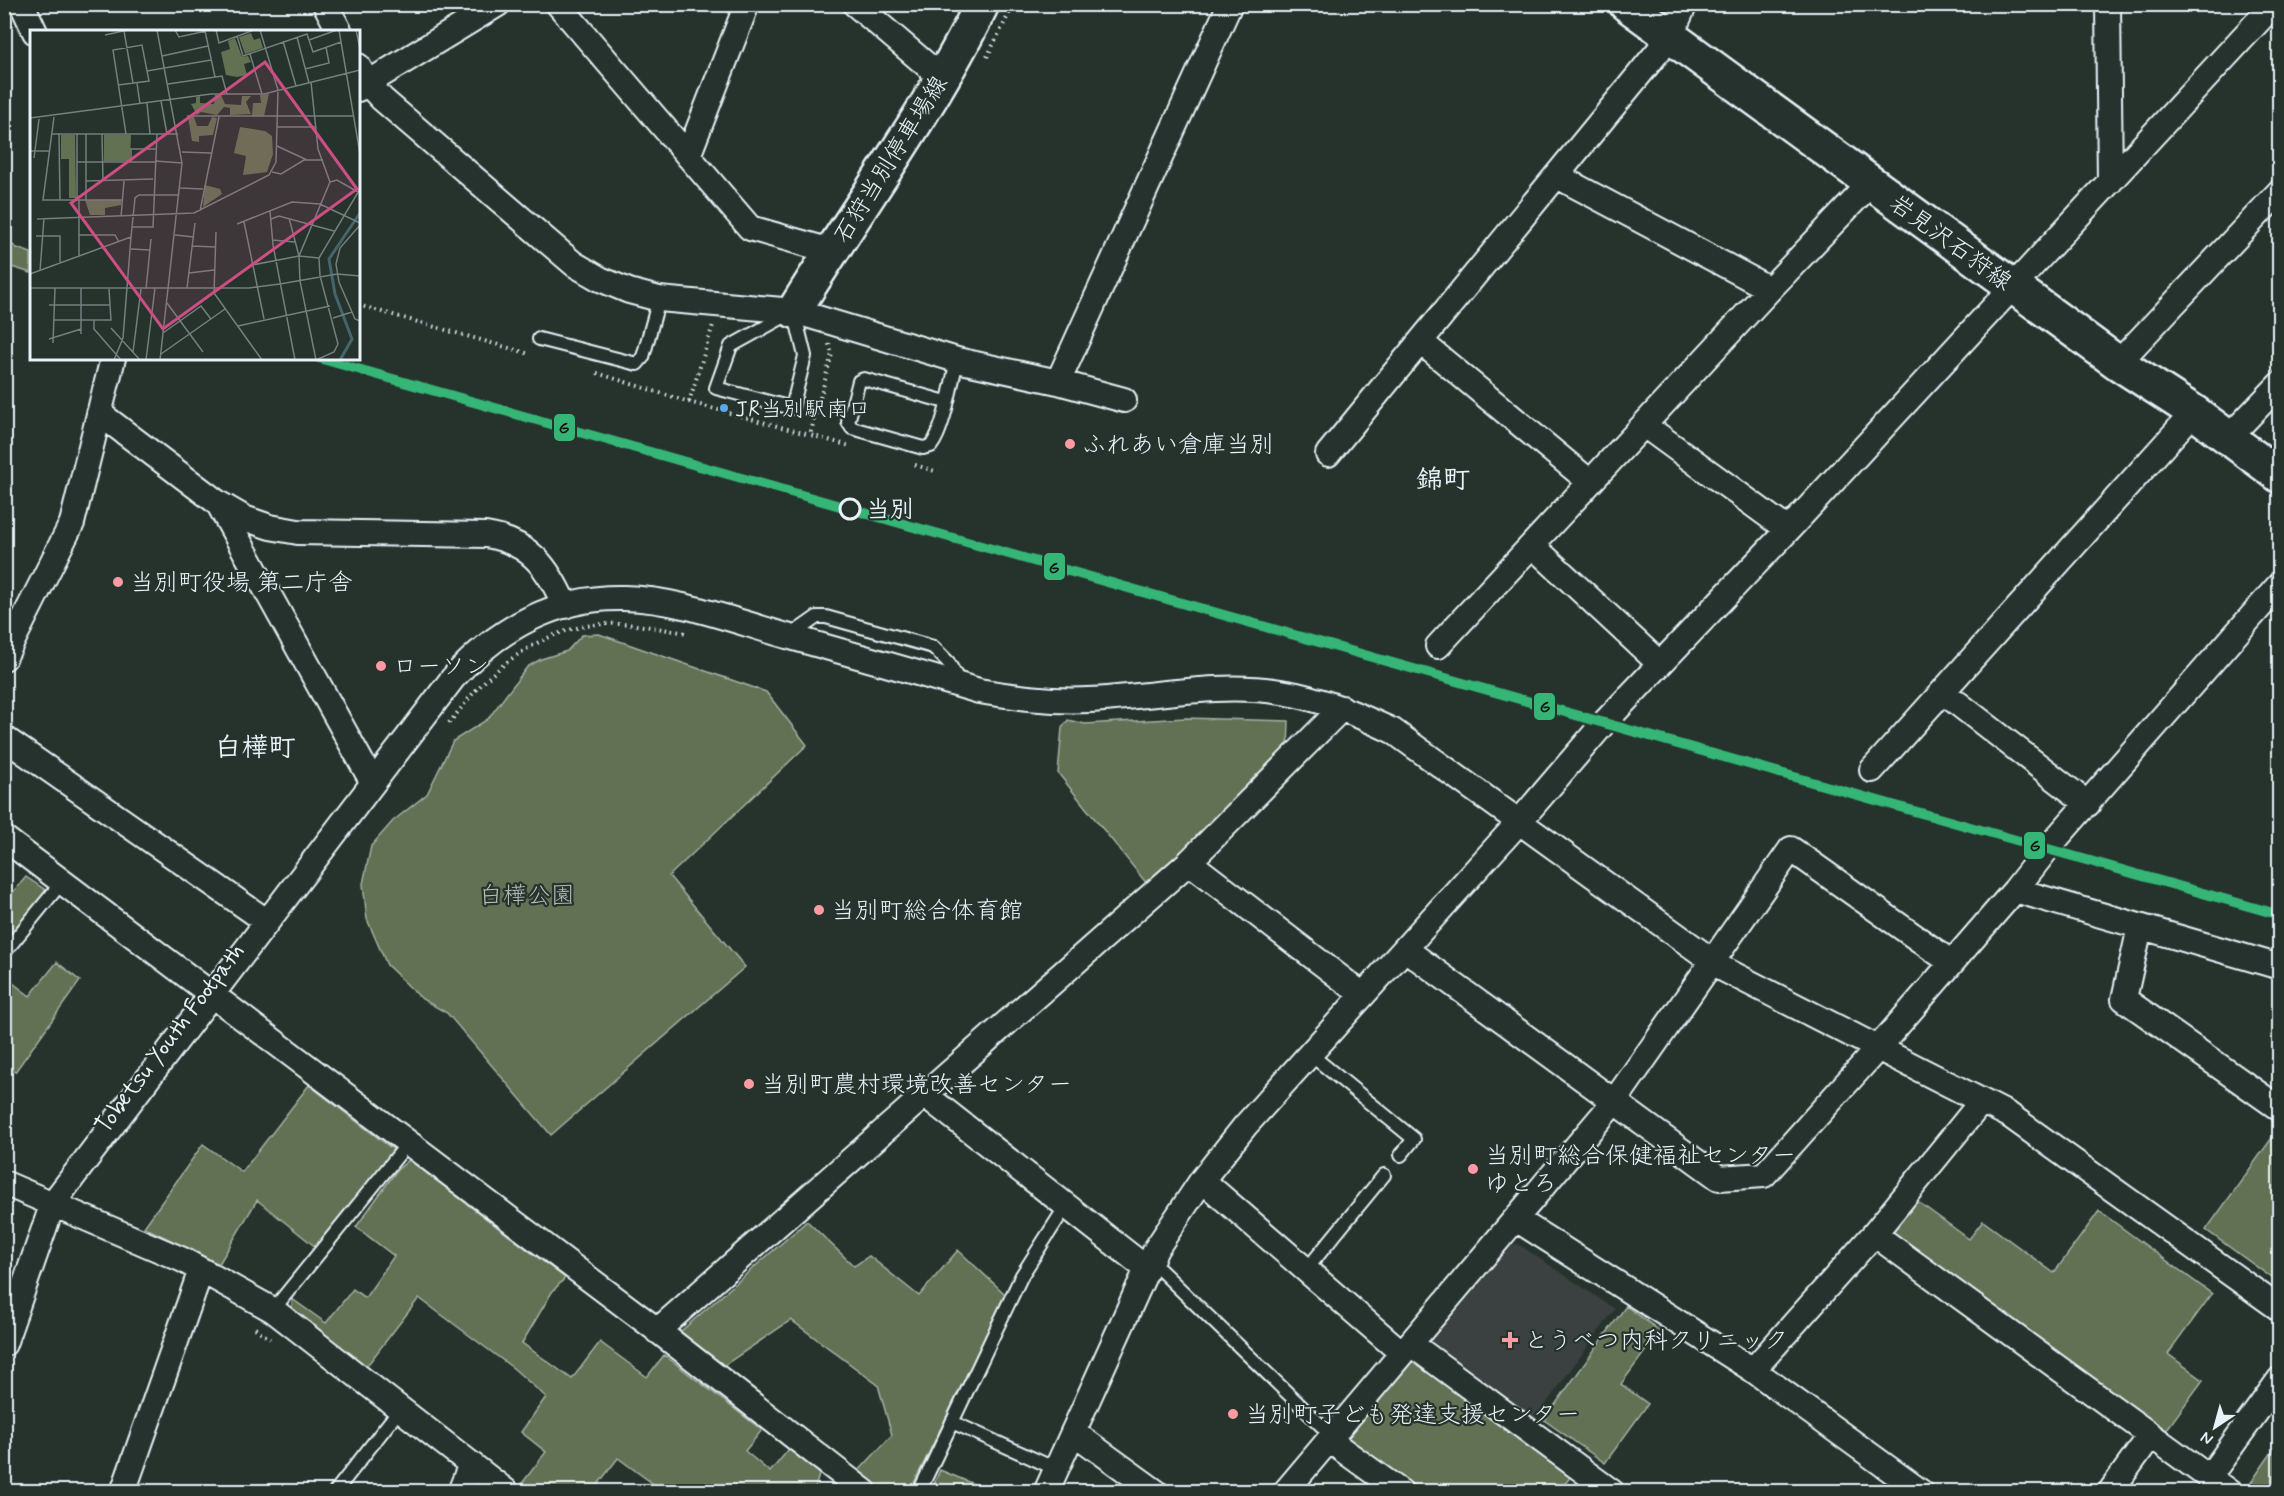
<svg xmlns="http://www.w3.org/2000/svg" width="2284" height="1496" font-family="Mynerve,'Klee One',sans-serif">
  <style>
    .built { fill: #3b4140 }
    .green { fill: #627152; stroke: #a5b1a5; stroke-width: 1.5 }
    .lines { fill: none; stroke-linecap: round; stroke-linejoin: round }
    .service-casing { stroke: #e8f1f8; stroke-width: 16 }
    .minor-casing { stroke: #e8f1f8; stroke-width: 28 }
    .secondary-casing { stroke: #e8f1f8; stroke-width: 38 }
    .primary-casing { stroke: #e8f1f8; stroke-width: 38 }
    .path { stroke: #e8f1f8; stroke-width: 4; stroke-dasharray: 1.5 4.5; stroke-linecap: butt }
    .service { stroke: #26332d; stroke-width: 12 }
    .minor { stroke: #26332d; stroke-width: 24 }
    .secondary { stroke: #26332d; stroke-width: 33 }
    .primary { stroke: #26332d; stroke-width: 33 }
    .rail-1-casing { stroke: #26332d; stroke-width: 15 }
    .rail-1 { stroke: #36b676; stroke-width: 10 }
    .bus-dot { fill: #5aa8eb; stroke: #26332d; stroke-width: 2 }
    .poi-dot { fill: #ff9aa2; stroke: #26332d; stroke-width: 2 }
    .stop-dot { fill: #26332d; stroke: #e8f1f8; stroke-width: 3 }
    .labels { text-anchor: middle; stroke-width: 4.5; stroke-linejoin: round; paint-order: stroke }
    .bus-label { font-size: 22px; fill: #e8f1f8; stroke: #26332d; text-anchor: start }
    .street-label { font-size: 24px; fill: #e8f1f8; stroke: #26332d }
    .poi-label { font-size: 24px; fill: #e8f1f8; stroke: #26332d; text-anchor: start }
    .stop-label { font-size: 24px; font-weight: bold; fill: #e8f1f8; stroke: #26332d; text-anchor: start }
    .park-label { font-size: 24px; fill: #b2beb6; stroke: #26332d }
    .quarter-label { font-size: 27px; font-weight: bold; fill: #e8f1f8; stroke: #26332d }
    .inset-river { fill: none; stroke: #44666a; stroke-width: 3 }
    .inset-road { fill: none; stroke: #747f7e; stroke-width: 1.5 }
    .view { fill: #cc4e82; fill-opacity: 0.15; stroke: #cc4e82; stroke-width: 3 }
    .inset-edge { fill: none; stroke: #e8f1f8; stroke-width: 3 }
    .line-badge { stroke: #26332d; stroke-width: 2 }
    .pale-badge-label { font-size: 16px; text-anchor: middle; font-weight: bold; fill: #111 }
  </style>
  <rect width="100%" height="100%" fill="#26332d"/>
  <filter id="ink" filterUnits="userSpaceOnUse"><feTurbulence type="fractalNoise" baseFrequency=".0167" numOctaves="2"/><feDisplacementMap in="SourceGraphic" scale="12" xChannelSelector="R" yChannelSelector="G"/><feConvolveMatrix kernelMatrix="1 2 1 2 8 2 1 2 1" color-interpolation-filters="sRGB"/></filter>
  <g filter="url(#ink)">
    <path class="built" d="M1518,1244L1615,1309L1532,1423L1429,1348V1333L1503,1247Z"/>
    <path class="green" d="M4,239L17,248L31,253V273L5,265Z
      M599,634L766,692L807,745L669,876L745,967L551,1135L447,1013L422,999L387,965L367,919L363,884L371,846L393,821L427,794L453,741L488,719L527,667L541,659L567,651L582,635Z
      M1186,718L1289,721L1288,750L1147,884L1058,773L1062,728L1068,720L1085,724Z
      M26,877L47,891L5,944V901Z
      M57,962L80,981L15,1072L5,1064V1023L7,1020L5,1018V977L30,996Z
      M309,1085L395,1151L317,1248L257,1200L219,1264L144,1227L203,1144L242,1172Z
      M2279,1128V1283L2206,1230Z
      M409,1160L565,1278L552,1292L522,1343L572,1379L600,1342L647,1377L664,1355L762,1430L745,1451L770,1472L789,1449L820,1472L814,1491H663L618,1458L593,1491H519L517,1490L546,1452L521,1432L546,1397L513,1368L419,1298L366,1367L292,1311V1299L326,1323L353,1289L365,1298L394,1256L356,1227L397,1170Z
      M1913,1198L1969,1239L1983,1221L2054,1273L2099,1211L2212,1294L2168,1354L2203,1380L2162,1436L1886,1235Z
      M807,1221L854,1266L869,1256L919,1296L958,1250L1006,1295L910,1491H879L854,1476L892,1435L878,1385L791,1320L720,1368L680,1332Z
      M1626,1306L1660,1331L1621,1384L1648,1404L1605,1463L1544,1420Z
      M1414,1358L1573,1474L1559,1491H1422L1346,1440Z
      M2279,1442V1491H2245Z
      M940,1470L990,1491H931Z"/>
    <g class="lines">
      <defs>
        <path id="service" d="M794,311L805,356L792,408L716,388L731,346Z
          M539,339L637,364L643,357L659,299
          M946,402L864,379L859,381L848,422L852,428L923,448L931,446C944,430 952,381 957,360
          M790,636L817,617H826L933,647L948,662L961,685
          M4,953L62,882
          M1310,1054L1414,1139L1401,1155
          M1151,1261L1332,1436
          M1306,1270L1384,1175
          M273,1310L408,1143
          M952,1422L1056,1469
          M335,1492L400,1409
          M919,1492L1022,1275L1066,1206"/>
        <path id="minor" d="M22,4L35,32
          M325,4L340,32
          M558,4L750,228L831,251
          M855,4L942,78
          M2108,4L2110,182
          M358,66L368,84L382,99L574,264L600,279L629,291L659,299L794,311L957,360L1058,382L1124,400
          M358,89L498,4
          M688,156L747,4
          M1557,176L1770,289
          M1421,342L1590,482
          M2118,363L2280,191
          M1058,382L1230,4
          M99,413L218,503L244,518L270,527L298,532L486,535C530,542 548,567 565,606
          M1644,425L1788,530
          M2228,438L2280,384
          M1328,454L1670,37L1685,4
          M218,503L373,783
          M1532,545L1659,663
          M1438,646L1770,289L1870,184
          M4,658L72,523L113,358
          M1943,692L2088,804
          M4,738L266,921
          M1872,770L2194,412
          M4,838L653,1327L865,1492
          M1189,862L1363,995
          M2015,890L2047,849L2280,584
          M2140,927L2124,999L2280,1109
          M1405,949L1719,1178L1764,1175L1878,1048L2015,890L2280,967
          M925,1095L1147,1269
          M1202,1180L1402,1353
          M4,1183L183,1260L273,1310L507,1492
          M1516,1219L1753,1370L1921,1492
          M1874,1234L2229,1492
          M657,1331L1189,862L1342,708
          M4,1344L53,1203L453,678C497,629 556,596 624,598C679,599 734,621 787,636C851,654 915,672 979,691C1016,697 1051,702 1089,700C1152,697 1217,682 1281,692C1321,698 1356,714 1393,731L1725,970L2009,1115L2280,1309
          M1411,1344L1612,1492
          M1753,1370L1874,1234L1982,1101
          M1073,1432L1156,1492
          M1329,1440L1401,1492
          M2209,1477L2280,1379
          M123,1492L201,1270
          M460,1492L471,1464
          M1046,1492L1156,1249L1202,1180L1245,1126L1519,822L1603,724L1788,530L2274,4
          M1285,1492L1614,1102L1791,849L1952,963
          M2110,1492L2151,1435"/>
        <path id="secondary" d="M794,311C856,209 930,112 982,4"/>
        <path id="primary" d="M1626,4L2118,363L2194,412L2280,476"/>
      </defs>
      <use href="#service" class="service-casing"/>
      <use href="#minor" class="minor-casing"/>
      <use href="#secondary" class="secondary-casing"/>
      <use href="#primary" class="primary-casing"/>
      <path class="path" d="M987,57L1014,4
        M358,305L530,354
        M829,344L832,354L810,435L850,446
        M597,373L689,402L810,435
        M689,402L713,325
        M915,465L938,472
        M449,723C461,709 472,693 485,681C514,653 554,629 594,625C625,621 656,628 686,633
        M255,1328L270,1339"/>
      <use href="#service" class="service"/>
      <use href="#minor" class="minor"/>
      <use href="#secondary" class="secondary"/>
      <use href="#primary" class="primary"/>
      <defs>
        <path id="rail-1" d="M319,358L2280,915"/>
      </defs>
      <use href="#rail-1" class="rail-1-casing"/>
      <use href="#rail-1" class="rail-1"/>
    </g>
  </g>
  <circle class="bus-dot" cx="724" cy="408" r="5"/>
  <g class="poi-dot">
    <circle cx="1070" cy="444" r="6"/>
    <circle cx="118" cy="582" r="6"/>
    <circle cx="381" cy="666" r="6"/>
    <circle cx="819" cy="910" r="6"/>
    <circle cx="749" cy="1084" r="6"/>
    <circle cx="1473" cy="1169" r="6"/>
    <path d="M1507 1331h6v6h6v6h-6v6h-6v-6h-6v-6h6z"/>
    <circle cx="1233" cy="1414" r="6"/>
  </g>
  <circle class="stop-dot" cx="850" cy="509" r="10"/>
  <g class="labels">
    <g class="bus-label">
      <text x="735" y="416">JR当別駅南口</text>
    </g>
    <g class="street-label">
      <text transform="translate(890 159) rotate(-58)" y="8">石狩当別停車場線</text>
      <text transform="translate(1951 242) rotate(36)" y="8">岩見沢石狩線</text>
      <text transform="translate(169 1038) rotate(-53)" y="8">Tobetsu Youth Footpath</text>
    </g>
    <g class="poi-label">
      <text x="1082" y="452">ふれあい倉庫当別</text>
      <text x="130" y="590">当別町役場 第二庁舎</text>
      <text x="393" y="674">ローソン</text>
      <text x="831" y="918">当別町総合体育館</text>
      <text x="761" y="1092">当別町農村環境改善センター</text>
      <text x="1485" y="1163">当別町総合保健福祉センター<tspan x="1485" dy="28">ゆとろ</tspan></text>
      <text x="1524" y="1348">とうべつ内科クリニック</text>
      <text x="1245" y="1422">当別町子ども発達支援センター</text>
    </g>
    <g class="stop-label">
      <text x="866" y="517">当別</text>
    </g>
    <g class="park-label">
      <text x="527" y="903">白樺公園</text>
    </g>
    <g class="quarter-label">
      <text x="1443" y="488">錦町</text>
      <text x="255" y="756">白樺町</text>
    </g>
  </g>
  <g transform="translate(30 30)">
    <rect width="330" height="330" fill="#26332d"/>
    <path d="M221,3L224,10L230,8L233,18L215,24L209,7ZM205,8L212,27L218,26L221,32L214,34L217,45L207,47L196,45L191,22L200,19L198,11ZM239,64L234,86H222L223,73H231L230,65ZM185,65H191L195,74L211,75L212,66H221L216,72L221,84L200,85V78L194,77L187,85L171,82L167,85L161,74L166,73V67L170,66V73L184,74ZM158,87H164L167,96H178L182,87L187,88L183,105L169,106V112L162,111ZM210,97L235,101L242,106L243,124L237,142L213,145L216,126L204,123ZM31,105H45L46,168H39V129H31ZM74,105H101L100,131H74ZM175,155L190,159L192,164L173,177ZM55,170H91V175L75,178V185H60Z" fill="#627152"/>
    <path class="inset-river" d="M305,264L299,229L330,183M305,264L322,309L310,330"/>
    <path class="inset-road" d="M127,0L152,133L130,330M145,0L149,7L176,1M186,0L189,13L224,0M309,0L330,124M326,0L330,19M94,1L103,53M175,1L185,47M75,5L98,0M207,6L213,26L277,4L283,22L311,12M267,7L279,53M279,10L307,0M253,11L266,56M220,24L232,64M132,26L178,16M275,39L299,33L296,17M117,41L181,30M281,52L288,119L300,152L269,226L270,251L286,330M107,53L110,74M138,54L192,46L197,64M88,55L119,51L112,15L83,20L96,104M131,71L137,104M117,73L120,104M157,86H323M24,87L13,170H92M0,88L181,64H234L330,40M247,97H285M22,104H148M29,104L30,170M47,104V170M56,104V170M72,104L73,151M247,116L277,130M0,121H20M152,122L181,123M4,128L9,89M125,131L152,133M47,132H125M101,132V119H126M242,142L251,144L274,130H293M56,151L123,149M300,152L307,150L328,162M150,158L173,159M49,170V226M170,181L189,87M240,181L243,215L265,330M91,187L94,151M259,188L269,226M7,189L164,183L239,145L246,132L248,60L230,0M241,189L249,186L304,201M214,192L234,289M207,194L262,172L290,174L330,193M330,195L310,218L306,234L309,252L325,289L330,291M102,197H123L127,104M186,202L184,263L232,330M49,205H85L89,212M145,205L164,207M6,206H30V233M242,210L265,212M162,216L185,217M101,219L120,220M222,235L269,226L289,228M10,241L14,188M159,243L184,240M0,244L101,207L105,168L109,165H149M250,254L307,244L330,246M0,258H219L250,254M157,258L165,193M116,259L121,209M137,273L173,322M19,275H80M303,288L322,282M24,290H81L79,259M64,290V299L91,330M208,296L300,276M81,298L110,330M133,303L171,276L181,289M51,304V258M19,309L51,299M23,313L25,258M103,322L111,259M131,324L195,279M84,330L93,308L101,207M116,330L125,258M286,330L304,322L308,314L290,246L289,228L330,159"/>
    <path class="view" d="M235,32L327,159L133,299L41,173Z"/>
    <rect width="330" height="330" class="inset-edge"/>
  </g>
  <g class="line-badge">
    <rect x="553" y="413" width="23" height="29" rx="6" fill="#36b676"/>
    <rect x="1043" y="552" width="23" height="29" rx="6" fill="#36b676"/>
    <rect x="1533" y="692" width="23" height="29" rx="6" fill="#36b676"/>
    <rect x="2023" y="831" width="23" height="29" rx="6" fill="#36b676"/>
  </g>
  <g class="pale-badge-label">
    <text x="564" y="433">G</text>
    <text x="1054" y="573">G</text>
    <text x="1545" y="712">G</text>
    <text x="2035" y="851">G</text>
  </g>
  <rect width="2284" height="1496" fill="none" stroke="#26332d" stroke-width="24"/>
  <rect x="12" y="12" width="2260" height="1472" fill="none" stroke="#e8f1f8" stroke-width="2" filter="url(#ink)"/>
  <g transform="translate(2215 1427) rotate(216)" stroke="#26332d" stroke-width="4.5" paint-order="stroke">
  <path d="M0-4.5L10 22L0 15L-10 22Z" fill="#e8f1f8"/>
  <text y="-9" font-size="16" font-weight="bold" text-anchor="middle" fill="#e8f1f8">N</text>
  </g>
</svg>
